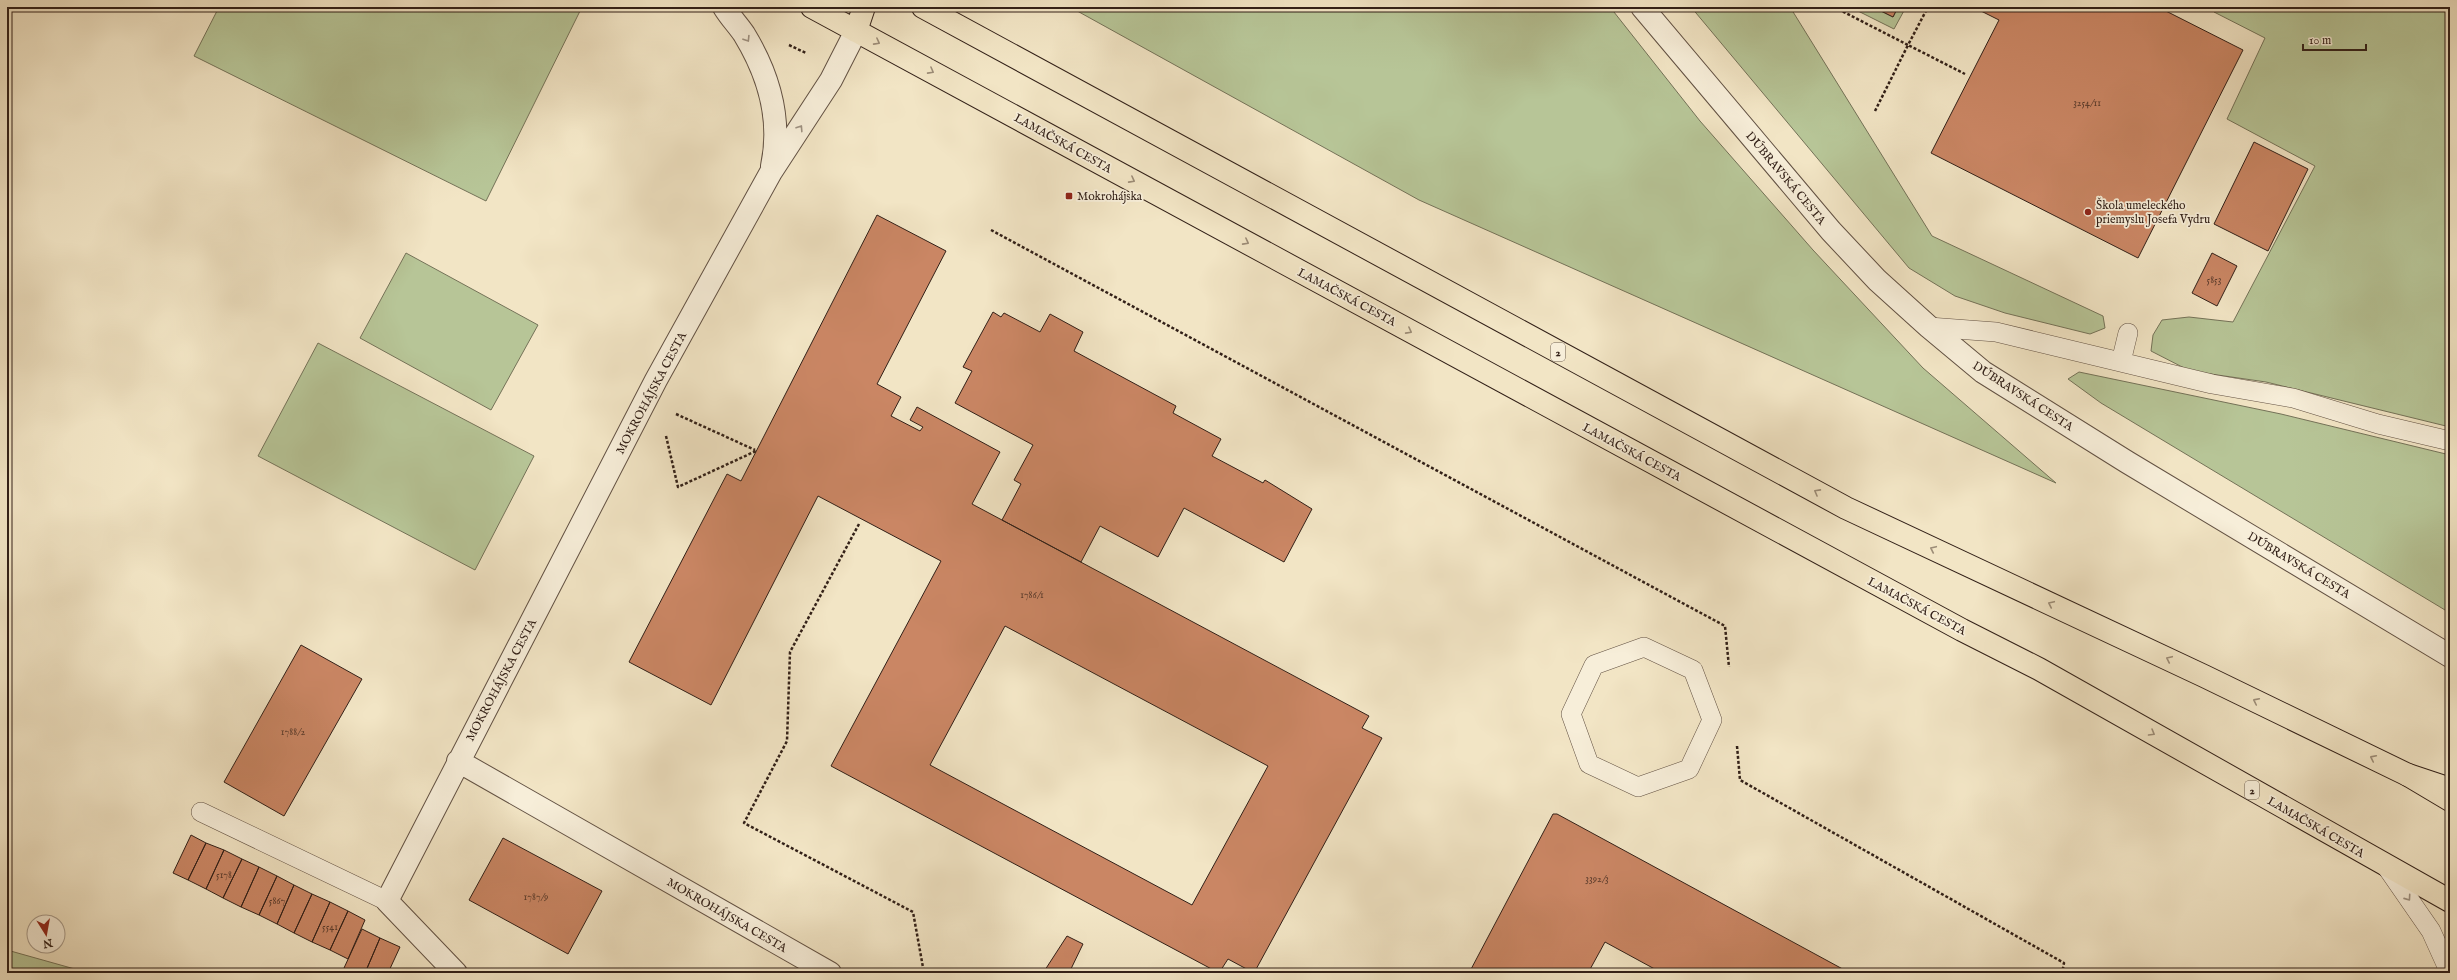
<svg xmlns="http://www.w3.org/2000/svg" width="2457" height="980" font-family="'IM FELL English',serif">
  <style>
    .green { fill: #b7c597; stroke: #747258 }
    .building { fill: #ca8664; stroke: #322018; fill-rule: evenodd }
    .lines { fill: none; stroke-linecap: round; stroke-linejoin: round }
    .service-casing { stroke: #625143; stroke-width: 20 }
    .minor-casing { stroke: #625143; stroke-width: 24 }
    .primary-casing { stroke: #322018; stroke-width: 24 }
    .motorway-casing { stroke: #322018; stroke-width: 24 }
    .path { stroke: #322018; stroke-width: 2.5; stroke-dasharray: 3 2; stroke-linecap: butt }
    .service { stroke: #f7eed9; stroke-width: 19 }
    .minor { stroke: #f7eed9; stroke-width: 22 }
    .primary { stroke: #f2e5c5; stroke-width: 22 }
    .motorway { stroke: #f2e5c5; stroke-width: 22 }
    .oneway { stroke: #9e9182 }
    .oneway2 { stroke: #9c8c77 }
    .poi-dot { fill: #8f2418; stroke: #f7eed9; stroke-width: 1.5 }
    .labels { text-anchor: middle; stroke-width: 3.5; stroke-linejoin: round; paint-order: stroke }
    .number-label { font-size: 10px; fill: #583a2b }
    .shield { fill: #f7eed9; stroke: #6d5e52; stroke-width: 1 }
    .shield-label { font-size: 11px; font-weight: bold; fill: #322018 }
    .street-label { font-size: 12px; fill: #322018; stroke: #f7eed9 }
    .poi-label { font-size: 12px; fill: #322018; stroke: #f7eed9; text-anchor: start }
  </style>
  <rect width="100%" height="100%" fill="#f2e5c5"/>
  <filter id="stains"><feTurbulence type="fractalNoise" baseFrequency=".005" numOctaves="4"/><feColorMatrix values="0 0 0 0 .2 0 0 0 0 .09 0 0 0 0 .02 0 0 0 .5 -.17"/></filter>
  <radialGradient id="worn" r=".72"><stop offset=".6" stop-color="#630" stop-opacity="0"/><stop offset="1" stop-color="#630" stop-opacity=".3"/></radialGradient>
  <path class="green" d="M219,7H576L581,9L486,201L194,56Z
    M1070,7H1610L1700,121L1813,250L1923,368L2056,483L1419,200Z
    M1691,7H1790L1932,236L2103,316L2105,328L2090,334L2005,313L1955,296L1909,268Z
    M1850,7H1873L1893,17L1898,7H1906L1894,29Z
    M2217,7H2450V427L2266,382L2190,371L2151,351L2153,335L2162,320L2189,317L2233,322L2315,166L2227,119L2265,38L2214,12Z
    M406,253L538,325L491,410L360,338Z
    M318,343L534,456L475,570L258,456Z
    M2079,372L2281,414L2450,455V613L2101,403L2068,379Z
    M7,950L89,973H7Z"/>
  <path class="building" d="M1873,7H1898L1893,17Z
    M1973,7H2158L2243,50L2138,258L1931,153L1999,20Z
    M2254,142L2308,169L2268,251L2214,224Z
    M877,215L946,251L877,384L901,397L891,416L920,431L923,427L910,420L917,407L1000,452L972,504L1369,716L1362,728L1382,738L1254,973L1228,959L1219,973L831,766L941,561L818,496L711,705L629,662L727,474L741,481ZM1005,626L1268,766L1192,905L930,765Z
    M2212,253L2237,266L2217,306L2192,293Z
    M993,312L1001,317L1004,313L1040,332L1050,314L1083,332L1074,351L1176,406L1173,413L1221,439L1212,456L1263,483L1265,480L1312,509L1284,562L1184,508L1158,557L1100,526L1081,562L1002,520L1021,484L1014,480L1033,445L955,403L972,371L963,367Z
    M301,645L362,679L284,816L224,782Z
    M1553,814H1557L1850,973H1662L1605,942L1588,973H1469Z
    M191,835L206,843L188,880L173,873Z
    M503,838L602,891L568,954L469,900Z
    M206,843L224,850L206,889L188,880Z
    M224,850L242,859L223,898L206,889Z
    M242,859L259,867L241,907L223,898Z
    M259,867L277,876L259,915L241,907Z
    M277,876L294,885L277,924L259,915Z
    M294,885L312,894L294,933L277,924Z
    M312,894L330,902L312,942L294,933Z
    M330,902L348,911L330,950L312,942Z
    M348,911L365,920L348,959L330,950Z
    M362,929L380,938L365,973H355L344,968Z
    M1067,936L1083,944L1069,973H1043Z
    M380,938L400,947L388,973H365Z"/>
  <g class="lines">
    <defs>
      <path id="service" d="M1929,327L1996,332L2212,384L2293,398L2378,424L2450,441
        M2121,362L2128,333
        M1644,647L1693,670L1712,720L1689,769L1638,787L1589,764L1571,714L1594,665Z
        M201,812L387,901
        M2386,866L2431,931L2450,973"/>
      <path id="minor" d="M724,7C730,17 738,25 744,34C769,75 782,119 772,166
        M1642,7L1831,231L1877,280L1929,327L1983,372L2127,462L2450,656
        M458,761L830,973
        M456,973L387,901L656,380L771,172L831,80L856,31"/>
      <path id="primary" d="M812,7L1962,630L2039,669L2450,901
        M923,7L1846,508L2204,676L2408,775L2450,800
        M856,31L864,7"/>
      <path id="motorway" d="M2408,775L2450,789"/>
    </defs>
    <use href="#service" class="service-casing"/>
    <use href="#minor" class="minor-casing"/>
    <use href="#primary" class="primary-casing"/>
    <use href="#motorway" class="motorway-casing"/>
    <path class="path" d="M1834,7L1908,45L1928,7
      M789,45L806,53
      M1875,111L1908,45L1965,74
      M991,230L1725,626L1729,667
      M676,414L755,450
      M666,436L678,487L756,451
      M859,524L790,652L787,741L744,823L913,912L924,973
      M1737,746L1740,780L2064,963L2062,973"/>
    <use href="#service" class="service"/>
    <use href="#minor" class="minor"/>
    <use href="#primary" class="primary"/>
    <use href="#motorway" class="motorway"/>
  </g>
  <defs><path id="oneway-chevron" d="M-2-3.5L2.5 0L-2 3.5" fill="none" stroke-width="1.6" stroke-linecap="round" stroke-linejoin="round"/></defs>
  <g class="oneway">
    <use href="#oneway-chevron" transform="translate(747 39) rotate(58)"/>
    <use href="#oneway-chevron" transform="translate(800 128) rotate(-57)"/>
    <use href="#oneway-chevron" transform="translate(2408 898) rotate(55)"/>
  </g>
  <g class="oneway2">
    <use href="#oneway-chevron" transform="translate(877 42) rotate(28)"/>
    <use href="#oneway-chevron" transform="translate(931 71) rotate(29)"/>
    <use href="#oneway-chevron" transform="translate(1132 180) rotate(28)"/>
    <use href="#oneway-chevron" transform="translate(1246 242) rotate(28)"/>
    <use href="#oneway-chevron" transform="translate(1409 331) rotate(28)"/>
    <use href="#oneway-chevron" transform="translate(1817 492) rotate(-151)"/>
    <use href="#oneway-chevron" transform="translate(1933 549) rotate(-155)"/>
    <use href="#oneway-chevron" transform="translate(2051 604) rotate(-155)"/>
    <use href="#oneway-chevron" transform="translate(2169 659) rotate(-155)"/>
    <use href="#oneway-chevron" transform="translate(2256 701) rotate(-154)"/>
    <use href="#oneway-chevron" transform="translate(2152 733) rotate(30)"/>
    <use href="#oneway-chevron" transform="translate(2373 758) rotate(-154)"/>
  </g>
  <g class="poi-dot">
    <rect x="1065" y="192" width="8" height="8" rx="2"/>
    <circle cx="2088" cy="212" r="4"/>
  </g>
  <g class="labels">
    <g class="number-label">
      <text x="2087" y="106">3254/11</text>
      <text x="2214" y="283">5853</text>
      <text x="1032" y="598">1786/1</text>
      <text x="293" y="735">1788/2</text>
      <text x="224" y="878">5178</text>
      <text x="1597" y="882">3392/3</text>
      <text x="536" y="900">1787/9</text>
      <text x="277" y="904">5867</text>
      <text x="330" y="930">5541</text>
    </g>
    <g class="shield">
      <rect x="1551" y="343" width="14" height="18" rx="3"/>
      <rect x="2245" y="781" width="14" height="18" rx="3"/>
    </g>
    <g class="shield-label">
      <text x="1558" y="356">2</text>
      <text x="2252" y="794">2</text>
    </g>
    <g class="street-label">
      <text transform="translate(1063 143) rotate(29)" y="4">LAMAČSKÁ CESTA</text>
      <text transform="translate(1786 178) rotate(50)" y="4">DÚBRAVSKÁ CESTA</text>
      <text transform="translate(1347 297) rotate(28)" y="4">LAMAČSKÁ CESTA</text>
      <text transform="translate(651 393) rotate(-62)" y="4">MOKROHÁJSKA CESTA</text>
      <text transform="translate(2023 396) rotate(33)" y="4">DÚBRAVSKÁ CESTA</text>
      <text transform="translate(1632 452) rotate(28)" y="4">LAMAČSKÁ CESTA</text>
      <text transform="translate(2299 565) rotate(31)" y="4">DÚBRAVSKÁ CESTA</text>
      <text transform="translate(1917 606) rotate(28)" y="4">LAMAČSKÁ CESTA</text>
      <text transform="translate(501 680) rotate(-62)" y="4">MOKROHÁJSKA CESTA</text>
      <text transform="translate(2316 827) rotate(30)" y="4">LAMAČSKÁ CESTA</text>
      <text transform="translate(727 915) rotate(30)" y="4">MOKROHÁJSKA CESTA</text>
    </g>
    <g class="poi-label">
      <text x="1077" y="200">Mokrohájska</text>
      <text x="2096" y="209">Škola umeleckého<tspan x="2096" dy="14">priemyslu Josefa Vydru</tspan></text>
    </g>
  </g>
  <rect width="2457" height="980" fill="none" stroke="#f2e5c5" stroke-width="24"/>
  <rect x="8" y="8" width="2441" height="964" fill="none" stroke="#322018" stroke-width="2"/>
  <rect x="12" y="12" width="2433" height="956" fill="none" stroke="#322018"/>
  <g transform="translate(46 934) rotate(169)"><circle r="19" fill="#f7eed9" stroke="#a89c8c"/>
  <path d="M0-3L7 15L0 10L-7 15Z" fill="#8f2418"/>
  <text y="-6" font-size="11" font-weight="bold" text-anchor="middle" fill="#322018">N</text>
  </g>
  <path d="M2303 44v6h63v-6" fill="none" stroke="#322018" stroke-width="2"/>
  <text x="2309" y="44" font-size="12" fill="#322018" stroke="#f7eed9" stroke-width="3" paint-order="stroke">10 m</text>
  <rect width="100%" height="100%" filter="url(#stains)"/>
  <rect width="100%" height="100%" fill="url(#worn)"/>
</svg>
